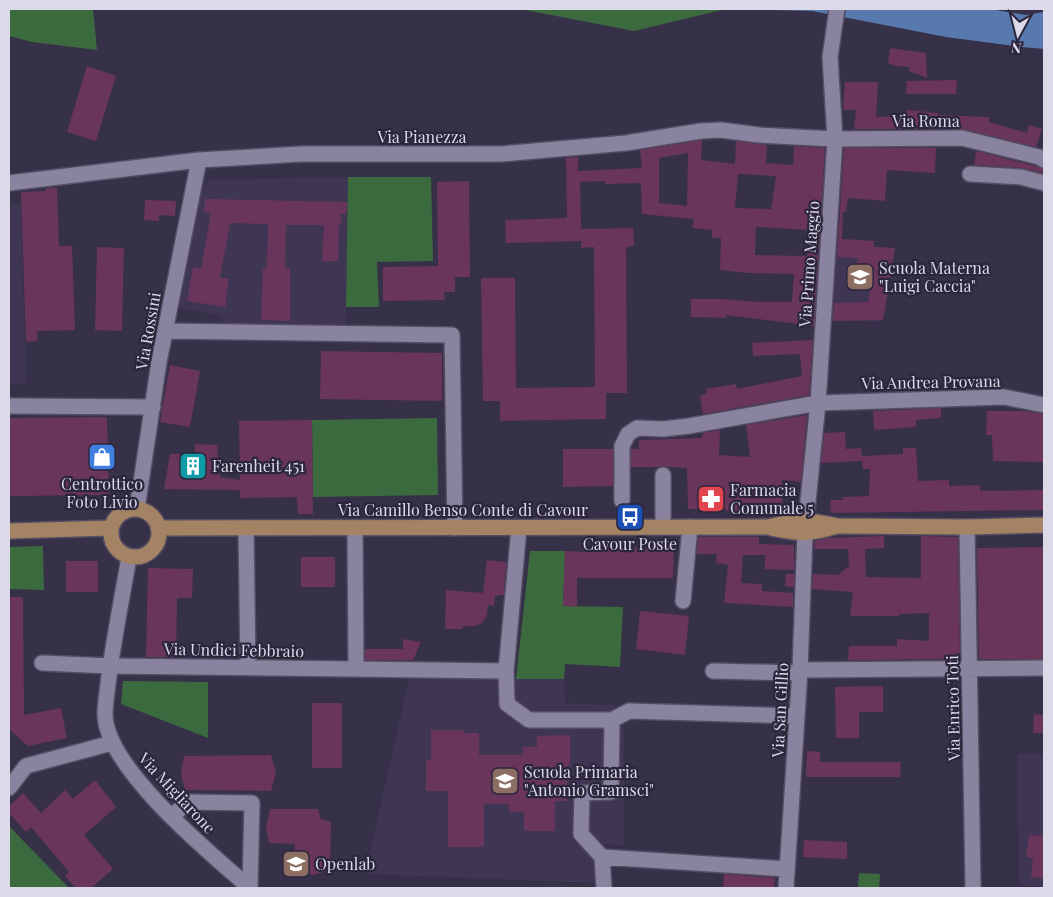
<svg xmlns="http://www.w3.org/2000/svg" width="1053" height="897" font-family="'Playfair Display',serif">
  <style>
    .built { fill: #3f3654 }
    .green { fill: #3c6a3f }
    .water { fill: #5779ae }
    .building { fill: #6a355b; fill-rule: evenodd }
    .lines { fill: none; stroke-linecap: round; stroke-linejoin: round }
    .minor-casing { stroke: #534d61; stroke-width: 18 }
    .major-casing { stroke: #534d61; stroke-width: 18 }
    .minor { stroke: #8a839f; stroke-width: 15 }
    .major { stroke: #a48264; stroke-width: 15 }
    .labels { text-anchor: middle; stroke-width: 4.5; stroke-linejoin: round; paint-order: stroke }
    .street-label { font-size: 16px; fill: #dcd9e8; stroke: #2c263d }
    .poi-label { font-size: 16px; fill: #dcd9e8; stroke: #2c263d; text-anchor: start }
  </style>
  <rect width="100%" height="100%" fill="#363048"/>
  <path class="built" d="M348,177L346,328L222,324L223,316L179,308L202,188L210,180Z
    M9,205H21L26,384L9,385Z
    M831,238L874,241V247L895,248L883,321H828Z
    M409,679H564L565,703L615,705V712L624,719V846L596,843L598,883L365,874Z
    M1017,754H1044V887L1019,885Z"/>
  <path class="green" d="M9,9H93L97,50L32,42L9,36Z
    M520,9H726L634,31Z
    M348,177H431L433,261L377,262L379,307H346Z
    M437,418L438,495L313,497L312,420Z
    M43,546L44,590L9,589V547Z
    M530,551H565L563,606L623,607L620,667L565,664L564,679H516Z
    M123,681L208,682V738L121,704Z
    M9,826L69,888H11L9,886Z
    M859,873L880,874L879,888H858Z"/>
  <path class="water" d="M724,9H990L1026,15L1044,12V49L1022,47L946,37L812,11Z"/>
  <path class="building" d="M890,48L926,53L927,78L909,71V67L896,66L888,63Z
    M87,66L116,76L96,141L67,132Z
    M957,80L956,94H906L907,81Z
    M845,82H878L876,117L907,116V110L938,113V115L989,117V122L1027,133L1029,125L1042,129L1036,147L962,129H854L856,110H843Z
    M702,140L701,160L735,164L736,141L767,145L766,163L793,165L794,146L825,148L814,326L726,315L727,318L691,317V299H723L758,302H792L794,274L747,273L720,270L721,238H712V230L692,228L694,219L642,214L641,183L605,184V181L580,182L581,229L633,228L634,246L626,247L627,393H606V419L500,421V401H483L481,278H515L516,388L595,387L594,247L581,248V241L506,243L505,220L567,218L566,158L578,157V171L642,168L640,150ZM688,153L687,206L659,203V158ZM738,174L776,176L771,209L735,208ZM756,227L808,230L807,256L755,255Z
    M844,148H936L935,173L887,170L885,201L848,198L846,212H843L842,239L874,241L873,247L895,248L883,320L833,321L834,303L868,302L874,268L856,269L858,258L837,257Z
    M976,151L1035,166L1044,169V173L1022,168L974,165Z
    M469,181L470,277H455V292H444L445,300L383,301V267L438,266L437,182Z
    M46,188H57L59,246H72L75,330L37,331V341L26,342L21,192L46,191Z
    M205,199L347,202L346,214H341V225H339L338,261H322L324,225H286L285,268H290V321L261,320L263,268H267L268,224L230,223L220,278L229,279L225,307L187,301L193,267L201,269L211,213L204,212Z
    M145,200L176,201L175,216L159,215V221L144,220Z
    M97,247L124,248L122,331L95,330Z
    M813,340L809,395L703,414L700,396L707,393L706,389L736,384L737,389L802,376L800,354L753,356L752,343Z
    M321,351L442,353V401L320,399Z
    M170,365L200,371L190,427L160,422Z
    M941,408V418L916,420V427L874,430L873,411Z
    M987,411H1025L1044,414V462L993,461L992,435H986Z
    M807,415L801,482L782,480V513H749V511H726V509H688L687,468L668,467L663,466L658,467H631V449H639V440L702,438L703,433L720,430L719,455L750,457L746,425Z
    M107,417L109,495L9,496V418Z
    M312,420L313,514H298L297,497L240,498V490L164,489L170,454H195V444L217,445L220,477L240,480L239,421Z
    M845,432L846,449L861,448L862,456L903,454V448H916L918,481L949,480V486L980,485V491L1044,490V510L831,513L830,500H843V497L869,496L870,469H863L862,461L821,463L824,433Z
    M563,449H613V486L563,487Z
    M884,536V548L865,549L866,577L921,578V536L958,537L960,659L848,660L849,646H897V639L929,641V613L899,614V616H850L853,592L812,589L813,574L838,575L849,566L848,549H814L815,541L829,538Z
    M698,537H759V544L794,545V570L765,569V555H743L741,583L762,584V591L793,593V607L724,603L728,565L716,563L717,554H697Z
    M1044,547V659H979L977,548Z
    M586,548H674L673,578H577V607L563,606L565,551L586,552Z
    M301,557H335V587H301Z
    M487,560L506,562L504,595L495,596L494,606L488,605L487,615L482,623L475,626H463V629H445L446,590L483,593Z
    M66,561H98V592H66Z
    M148,568L193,569L192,598H177L176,657H146Z
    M786,574H794V587L785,586Z
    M9,597H23L24,715L61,708L67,738L28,746L9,729Z
    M640,611L689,616L685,655L636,649Z
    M403,639L421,642L413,660H365V649H403Z
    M883,686V712H859V738H836L835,687Z
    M312,703H342V768H312Z
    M1034,714L1044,715V733H1033Z
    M431,730H464V733H479V755H523V747H537V736L570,735V765H567V801H555V831H524V812H509V804H484V847H448V791H426V761L431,760Z
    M807,751L820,752V762H901L900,777H806Z
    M271,755L276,773L271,791L185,790L181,774L184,756Z
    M95,780L116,807L84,835L113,869L91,888H76L65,876L69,872L31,827L26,832L9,813V806L23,793L41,813L65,790L73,799Z
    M270,809H318L321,819L331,822L330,870L313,875L294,870L295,844L269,843L266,827Z
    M1029,835L1044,836V879L1031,877L1033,858L1026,857Z
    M804,840L847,842V859L803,857Z
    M724,874L775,878L774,888H723Z"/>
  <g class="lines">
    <defs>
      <path id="minor" d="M970,174L1021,177L1044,183
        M9,183L199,160L301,154H501L626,143L701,131L721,130L759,135L835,139L962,138L1039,157L1044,160
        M165,331L452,335L455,528
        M9,406L153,407
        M663,475V527
        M622,501V446L628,434L637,428L663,429L689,426L818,403L1004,397L1044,405
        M137,509L159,362L199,160
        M806,521L818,403L835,139L830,57L837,9
        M967,527L973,888
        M246,528L248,667
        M355,528L356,669
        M519,528L506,671L507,704L529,720H612L611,792L582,793L581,834L602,857L604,888
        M129,557C122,599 113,641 108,684C107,694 105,704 105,714C105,767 211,854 250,888
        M683,601L690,527
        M42,663L110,666L506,671
        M800,670L1044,668
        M713,671L800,673
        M612,720L629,711L797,716
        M9,788L26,766L112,743
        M172,816L188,802L252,803L250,888
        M602,857L787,869
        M786,888L800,670L805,533"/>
      <path id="major" d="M111 533a24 24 0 1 1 48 0a24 24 0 1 1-48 0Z
        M158,528L768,527L793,521L816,522L838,526L967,527L1044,525
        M771,528C798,534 810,535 837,526
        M9,531L111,528"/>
    </defs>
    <use href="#minor" class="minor-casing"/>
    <use href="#major" class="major-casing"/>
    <use href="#minor" class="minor"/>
    <use href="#major" class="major"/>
  </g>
  <defs>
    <symbol id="school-square" viewBox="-11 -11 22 22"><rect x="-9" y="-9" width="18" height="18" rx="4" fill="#8d6e63" stroke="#2c263d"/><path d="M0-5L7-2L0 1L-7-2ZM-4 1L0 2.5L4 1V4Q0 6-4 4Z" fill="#fff"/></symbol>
    <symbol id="shop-square" viewBox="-11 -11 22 22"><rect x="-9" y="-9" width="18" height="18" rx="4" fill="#3f7fe0" stroke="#2c263d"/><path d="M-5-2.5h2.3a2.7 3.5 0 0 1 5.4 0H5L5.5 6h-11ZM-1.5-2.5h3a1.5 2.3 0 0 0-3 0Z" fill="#fff"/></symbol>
    <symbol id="building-square" viewBox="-11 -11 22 22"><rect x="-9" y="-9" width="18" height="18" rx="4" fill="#0f9aa8" stroke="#2c263d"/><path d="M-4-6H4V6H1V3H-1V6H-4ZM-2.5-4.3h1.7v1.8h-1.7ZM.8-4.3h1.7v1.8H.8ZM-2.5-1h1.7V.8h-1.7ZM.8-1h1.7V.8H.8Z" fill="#fff"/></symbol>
    <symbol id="pharmacy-square" viewBox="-11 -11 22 22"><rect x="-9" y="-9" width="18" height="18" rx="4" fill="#e0444e" stroke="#2c263d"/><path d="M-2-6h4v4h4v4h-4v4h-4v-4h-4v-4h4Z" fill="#fff"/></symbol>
    <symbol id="bus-square" viewBox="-11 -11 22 22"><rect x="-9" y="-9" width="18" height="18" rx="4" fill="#1a4fb4" stroke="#2c263d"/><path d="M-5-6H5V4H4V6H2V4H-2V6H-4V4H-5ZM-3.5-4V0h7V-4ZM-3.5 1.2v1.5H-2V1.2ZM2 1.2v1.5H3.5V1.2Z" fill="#fff"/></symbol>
  </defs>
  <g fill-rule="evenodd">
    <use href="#school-square" x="844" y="261" width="32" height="32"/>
    <use href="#shop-square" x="86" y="441" width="32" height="32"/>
    <use href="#building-square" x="177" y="450" width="32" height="32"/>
    <use href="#pharmacy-square" x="695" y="483" width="32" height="32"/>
    <use href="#bus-square" x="614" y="501" width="32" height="32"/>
    <use href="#school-square" x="489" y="765" width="32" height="32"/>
    <use href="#school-square" x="280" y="848" width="32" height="32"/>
  </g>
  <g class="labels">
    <g class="street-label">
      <text x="926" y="127">Via Roma</text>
      <text x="422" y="143">Via Pianezza</text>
      <text transform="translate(809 264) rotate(-86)" y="6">Via Primo Maggio</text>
      <text transform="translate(148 331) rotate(-80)" y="6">Via Rossini</text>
      <text transform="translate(931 382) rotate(-1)" y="6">Via Andrea Provana</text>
      <text x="463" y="516">Via Camillo Benso Conte di Cavour</text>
      <text transform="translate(234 650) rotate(1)" y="6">Via Undici Febbraio</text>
      <text transform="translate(953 708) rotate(-91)" y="6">Via Enrico Toti</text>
      <text transform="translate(780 710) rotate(-87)" y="6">Via San Gillio</text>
      <text transform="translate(177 793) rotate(47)" y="6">Via Migliarone</text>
    </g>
    <g class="poi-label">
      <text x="879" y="274">Scuola Materna<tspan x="879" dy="18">"Luigi Caccia"</tspan></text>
      <text x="212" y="472">Farenheit 451</text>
      <text x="102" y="490" text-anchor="middle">Centrottico<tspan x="102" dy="18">Foto Livio</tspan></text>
      <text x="730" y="496">Farmacia<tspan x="730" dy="18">Comunale 5</tspan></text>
      <text x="630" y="550" text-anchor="middle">Cavour Poste</text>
      <text x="524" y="778">Scuola Primaria<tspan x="524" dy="18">"Antonio Gramsci"</tspan></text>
      <text x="315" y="870">Openlab</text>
    </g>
  </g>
  <rect width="1053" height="897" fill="none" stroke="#dcd9e8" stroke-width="20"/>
  <g transform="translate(1018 35) rotate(187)" stroke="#2c263d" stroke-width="4" paint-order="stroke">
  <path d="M0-4L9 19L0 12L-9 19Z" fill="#dcd9e8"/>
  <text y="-8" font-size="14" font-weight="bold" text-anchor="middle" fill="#dcd9e8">N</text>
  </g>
</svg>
